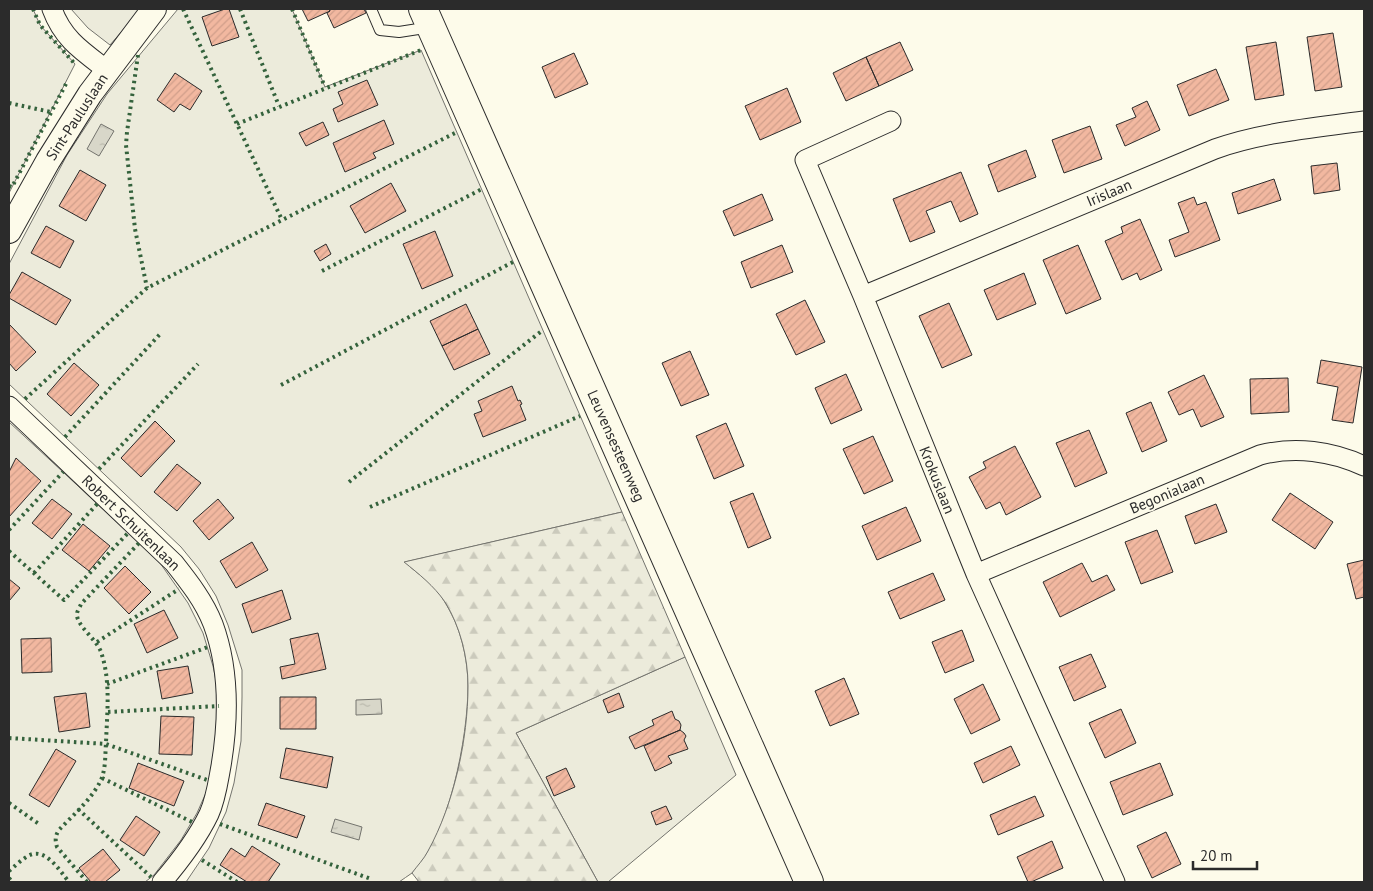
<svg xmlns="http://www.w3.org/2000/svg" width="1373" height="891" font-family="'PT Sans',sans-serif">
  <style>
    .green { fill: #ecebdb; stroke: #74746e }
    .forest { fill: url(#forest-firs); stroke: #74746e }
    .water { fill: url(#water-ripples); stroke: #74746e }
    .building { fill: url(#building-hatch); stroke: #2b2b2b }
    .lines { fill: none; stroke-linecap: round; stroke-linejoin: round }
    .service-casing { stroke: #2b2b2b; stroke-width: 12 }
    .minor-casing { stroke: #2b2b2b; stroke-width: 21 }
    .tertiary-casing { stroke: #2b2b2b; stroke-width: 26 }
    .primary-casing { stroke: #2b2b2b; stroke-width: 30 }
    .service { stroke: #fdfbea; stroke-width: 10 }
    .minor { stroke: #fdfbea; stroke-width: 19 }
    .tertiary { stroke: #fdfbea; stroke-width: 24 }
    .primary { stroke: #fdfbea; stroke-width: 28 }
    .hedge { stroke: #34623c; stroke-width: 4; stroke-dasharray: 2.5 4; stroke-linecap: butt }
    .labels { text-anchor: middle; stroke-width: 4; stroke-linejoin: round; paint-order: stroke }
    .street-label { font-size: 15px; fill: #2b2b2b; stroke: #fdfbea }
  </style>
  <defs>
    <pattern id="forest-firs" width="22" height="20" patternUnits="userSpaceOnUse" patternTransform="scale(1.25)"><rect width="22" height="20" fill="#ecebdb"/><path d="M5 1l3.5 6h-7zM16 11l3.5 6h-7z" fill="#cbcabc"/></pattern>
    <pattern id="water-ripples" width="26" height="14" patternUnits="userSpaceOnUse" patternTransform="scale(1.25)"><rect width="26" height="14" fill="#d8d7c9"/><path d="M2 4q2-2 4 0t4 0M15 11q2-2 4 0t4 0" fill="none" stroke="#bab9ad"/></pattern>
    <pattern id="building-hatch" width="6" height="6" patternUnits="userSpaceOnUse" patternTransform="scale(1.25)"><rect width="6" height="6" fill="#f2b8a0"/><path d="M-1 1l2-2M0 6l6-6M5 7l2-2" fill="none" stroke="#d09e8a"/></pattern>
  </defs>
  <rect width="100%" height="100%" fill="#fdfbea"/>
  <path class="green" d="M9,9H33L40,25L75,64L9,193Z
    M71,9H141L110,45L88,28Z
    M178,9H292L325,87L421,50L622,512L405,562C413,570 422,576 431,584C441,594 448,607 454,619C463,639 468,664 468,686C468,737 449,837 412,873C408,876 403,879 399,882H186L209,848L226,812L234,783L241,741L242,697V670L228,625L216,596L199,569L181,547L9,384V264L67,155L107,94Z
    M9,422L158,560L188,603L203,633L213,666L218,690L215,765L209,786L197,813L181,840L154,875L145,882H9Z
    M685,657L736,775L608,882H598L516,733Z"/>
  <path class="forest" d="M622,512L685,657L516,733L598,882H419L412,873C417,866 424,859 428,851C454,804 468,739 468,686C468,657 460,626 445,602C434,586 419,574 404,562Z"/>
  <path class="water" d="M101,124L114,131L99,156L87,149Z
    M381,699L382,714L356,715V700Z
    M335,819L362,827L359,840L331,832Z"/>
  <path class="building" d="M225,9H229L239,37L212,46L202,17Z
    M302,9H329L330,11L308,21Z
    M329,9H364L366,13L334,28L327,13L330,11Z
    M1333,33L1342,87L1315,91L1307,37Z
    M900,42L913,70L879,86L866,57Z
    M1276,42L1284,95L1255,100L1246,47Z
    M574,53L588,84L555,98L542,67Z
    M866,57L879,86L846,101L833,73Z
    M1216,69L1229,100L1189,116L1177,85Z
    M175,73L202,91L190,110L180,104L174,112L157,100Z
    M367,80L378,105L338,122L333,109L343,104L338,92Z
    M787,88L801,122L760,140L745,106Z
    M1147,101L1160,130L1125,146L1116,125L1136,117L1132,108Z
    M384,120L394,144L373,153L376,158L345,172L333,143Z
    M323,122L329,135L306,146L299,133Z
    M1090,126L1102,159L1064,173L1052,140Z
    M1026,150L1036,177L998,192L988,165Z
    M1337,163L1340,190L1314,194L1311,166Z
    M80,170L106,185L86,221L59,206Z
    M961,172L978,214L960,222L951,201L926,211L935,232L910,242L893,199Z
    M1274,179L1281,200L1238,214L1232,193Z
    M391,183L406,211L365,233L350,206Z
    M762,194L773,220L734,236L723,211Z
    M1194,197L1197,205L1206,202L1220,240L1175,257L1169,240L1189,232L1178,203Z
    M1140,219L1162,270L1140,280L1137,273L1122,280L1105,241L1123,233L1121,227Z
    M46,226L74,241L60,268L31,253Z
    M435,231L453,276L422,289L403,244Z
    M326,244L331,254L320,261L314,251Z
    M782,245L793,272L751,288L741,262Z
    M1078,245L1101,299L1066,314L1043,260Z
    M22,272L71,300L56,325L9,298V295Z
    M1024,273L1036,304L997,320L984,290Z
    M805,300L825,342L796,355L776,314Z
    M949,303L972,355L942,368L919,316Z
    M466,304L478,329L442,346L430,321Z
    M9,324L36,352L16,371L9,363Z
    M478,329L490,354L454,370L442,346Z
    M690,351L709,395L681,406L662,363Z
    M1321,360L1362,367L1353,423L1332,420L1338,387L1317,383Z
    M74,363L99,385L71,416L47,394Z
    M846,374L862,410L831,424L815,388Z
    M1204,375L1224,417L1201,427L1193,409L1179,415L1168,392Z
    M1288,378L1289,412L1251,414L1250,379Z
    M512,386L518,401L520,400L522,404L520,405L526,420L483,437L474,414L482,411L478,401Z
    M1151,402L1167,441L1142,452L1126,413Z
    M155,421L175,441L141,477L121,458Z
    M726,423L744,466L714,479L696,436Z
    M1089,430L1107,473L1075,487L1056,443Z
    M873,436L893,481L864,494L843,449Z
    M1015,446L1041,497L1006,515L1000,502L986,509L969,477L986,468L983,462Z
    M16,458L41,481L9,517V472Z
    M177,464L201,483L177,511L154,492Z
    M753,493L771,538L748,548L730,502Z
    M1290,493L1333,522L1315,549L1272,520Z
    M52,499L72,514L52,539L32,523Z
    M218,499L234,518L209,540L193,521Z
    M1216,504L1227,532L1195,544L1185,516Z
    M906,507L921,541L877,560L862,526Z
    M83,524L110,546L89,571L62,550Z
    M1157,530L1173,572L1141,584L1125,542Z
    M252,542L268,570L236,588L220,561Z
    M1364,560V597L1356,599L1347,564Z
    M1082,563L1092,582L1107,575L1115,590L1060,617L1043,582Z
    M125,566L151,592L129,614L104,588Z
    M933,573L945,600L900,619L888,592Z
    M9,579L20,588L9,601Z
    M282,590L291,619L252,633L242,604Z
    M164,610L178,638L147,653L134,624Z
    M962,630L974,661L945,673L932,642Z
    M318,633L326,669L282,679L280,667L295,664L290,639Z
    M51,638L52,672L22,673L21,639Z
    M1091,654L1106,687L1074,701L1059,667Z
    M188,666L193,693L162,699L157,671Z
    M844,678L859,714L830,726L815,691Z
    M983,684L1000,720L971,734L954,699Z
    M86,693L90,727L59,732L54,697Z
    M619,693L624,707L608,713L603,700Z
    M280,697H316V729H280Z
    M1121,709L1136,743L1105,758L1089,723Z
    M672,711L675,719L679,721L681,725L680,730L635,749L629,737L654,725L652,720Z
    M161,716L194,717L192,755L159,754Z
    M680,730L684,733L686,736L684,740L688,749L668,756L672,763L655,771L644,746Z
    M1011,746L1020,765L983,783L974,763Z
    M286,748L333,757L327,788L280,778Z
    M56,749L76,761L49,807L29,795Z
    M138,763L184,781L174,806L129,788Z
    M1160,763L1173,795L1123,815L1110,782Z
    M566,768L575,787L554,796L546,777Z
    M1035,796L1044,816L998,835L990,815Z
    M266,803L305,816L297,838L258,825Z
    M666,806L672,819L656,825L651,812Z
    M136,816L160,832L144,856L120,840Z
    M1166,832L1181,864L1152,878L1137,846Z
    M1052,841L1063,868L1031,882H1028L1017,857Z
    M252,846L280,864L268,882H247L220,865L231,848L245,857Z
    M103,849L120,870L105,882H91L79,868Z"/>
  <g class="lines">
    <defs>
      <path id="service" d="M371,9L380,30L399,32L431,27"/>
      <path id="minor" d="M52,9C63,39 82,51 107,70
        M891,121L805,160L863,296L976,574L1115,882
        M863,296L1215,149C1263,132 1314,128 1364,121
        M9,406L174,563C189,582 204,601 213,624C230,670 229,718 221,766C218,782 216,799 209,814C197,839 180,861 162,882
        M976,574L1260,455C1295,446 1332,451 1364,466"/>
      <path id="tertiary" d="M9,231L48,161L90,94L154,9"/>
      <path id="primary" d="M423,9L809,882"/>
    </defs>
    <use href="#service" class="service-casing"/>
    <use href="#minor" class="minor-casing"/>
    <use href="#tertiary" class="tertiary-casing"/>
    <use href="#primary" class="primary-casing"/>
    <use href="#service" class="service"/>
    <use href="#minor" class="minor"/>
    <use href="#tertiary" class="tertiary"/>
    <use href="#primary" class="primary"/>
    <path class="hedge" d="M33,9L40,25L75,64
      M183,9L282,220
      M240,9L279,106
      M292,9L325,87
      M138,55L127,132L126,145L135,229L147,288
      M9,103L51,112
      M237,124L421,50
      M9,186L12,187L67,82
      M322,271L482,189
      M281,385L513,262
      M25,399L147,288L457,132
      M65,437L162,332
      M99,469L198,364
      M349,482L543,330
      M370,507L580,416
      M9,530L63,472
      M9,551L64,600L129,532
      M34,573L98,503
      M97,642L179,589
      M107,684L208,647
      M108,712L219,706
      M9,738L106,744L210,781
      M102,778L192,822
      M9,803L39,824
      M78,809L151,877
      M220,824L371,879
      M202,860L237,882
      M9,871C15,866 21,860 28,856C45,846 60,871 69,882
      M9,878L12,882
      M87,882L57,847C55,840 55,836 59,830C73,815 92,799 101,780C106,768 105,755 106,743C107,713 111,681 101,652C97,640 76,625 77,614C77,611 80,607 81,604L140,542"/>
  </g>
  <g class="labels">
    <g class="street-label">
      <text transform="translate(77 117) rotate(-57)" y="5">Sint-Pauluslaan</text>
      <text transform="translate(1109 193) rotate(-23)" y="5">Irislaan</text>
      <text transform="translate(616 446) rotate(66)" y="5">Leuvensesteenweg</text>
      <text transform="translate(937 480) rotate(68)" y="5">Krokuslaan</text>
      <text transform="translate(1167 494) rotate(-23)" y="5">Begonialaan</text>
      <text transform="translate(131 523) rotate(44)" y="5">Robert Schuitenlaan</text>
    </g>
  </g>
  <rect width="1373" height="891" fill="none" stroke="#2b2b2b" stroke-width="20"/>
  <path d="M1193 861v8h64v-8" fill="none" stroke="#2b2b2b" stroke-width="2.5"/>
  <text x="1200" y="861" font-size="15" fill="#2b2b2b" stroke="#fdfbea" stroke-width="4" paint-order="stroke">20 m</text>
</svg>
